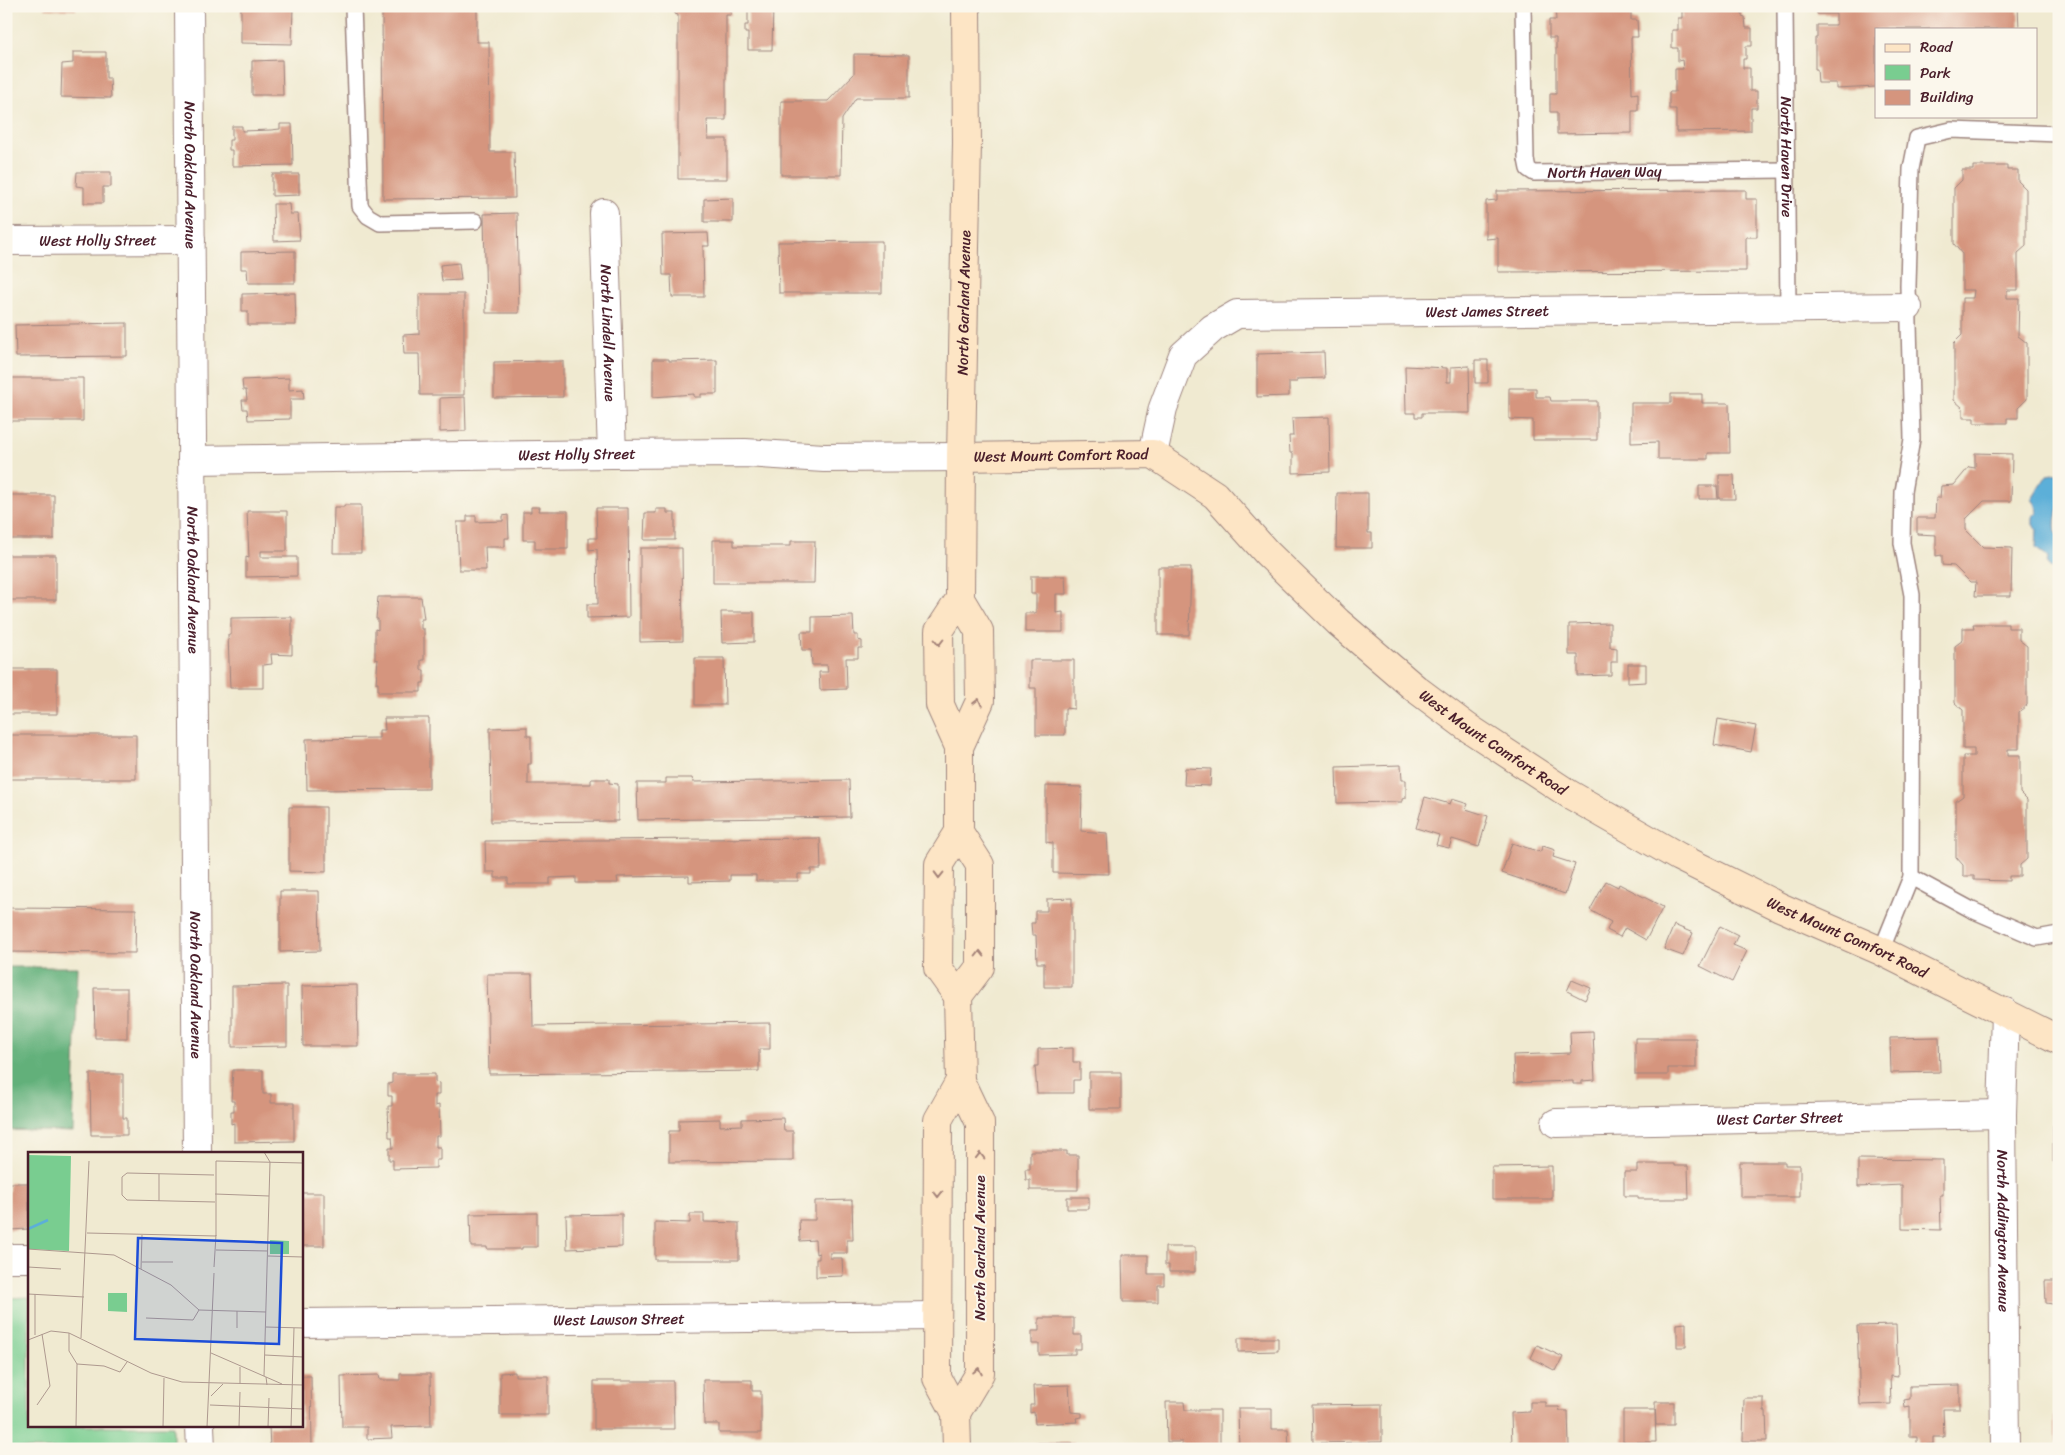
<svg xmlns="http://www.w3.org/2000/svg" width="2065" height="1455" font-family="Sriracha,sans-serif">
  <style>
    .green { fill: #79cd90; stroke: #62765e }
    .forest { fill: #62b07a; stroke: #566852 }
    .water { fill: #5cafd8; stroke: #536782 }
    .building { fill: #d5957e }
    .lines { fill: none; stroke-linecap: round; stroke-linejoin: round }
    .lane-casing { stroke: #9d847e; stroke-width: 18 }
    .street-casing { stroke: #9d847e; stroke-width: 30 }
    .secondary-casing { stroke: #9d847e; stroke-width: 30 }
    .lane { stroke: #fff; stroke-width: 15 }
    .street { stroke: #fff; stroke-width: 28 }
    .secondary { stroke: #fde5c5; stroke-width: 28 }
    .oneway { stroke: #a48278 }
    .labels { text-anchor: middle; stroke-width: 4; stroke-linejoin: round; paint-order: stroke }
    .street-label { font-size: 15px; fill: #4a1f2b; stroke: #fbf7ec }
    .inset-river { fill: none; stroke: #5cafd8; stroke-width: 2.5 }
    .inset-road { fill: none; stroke: #ae998f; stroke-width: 1 }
    .view { fill: #1d4ed8; fill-opacity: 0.15; stroke: #1d4ed8; stroke-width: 2.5 }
    .inset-edge { fill: none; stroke: #4a1f2b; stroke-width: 2.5 }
  </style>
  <rect width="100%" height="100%" fill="#fbf7ec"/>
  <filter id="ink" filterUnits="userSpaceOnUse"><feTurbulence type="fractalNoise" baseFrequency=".02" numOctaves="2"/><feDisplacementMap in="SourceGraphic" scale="10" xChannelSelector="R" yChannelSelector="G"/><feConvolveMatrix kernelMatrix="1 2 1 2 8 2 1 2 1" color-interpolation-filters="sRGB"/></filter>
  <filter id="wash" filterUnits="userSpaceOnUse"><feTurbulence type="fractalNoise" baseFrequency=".0096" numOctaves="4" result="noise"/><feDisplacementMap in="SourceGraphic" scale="20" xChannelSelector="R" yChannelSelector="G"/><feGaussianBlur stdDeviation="1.12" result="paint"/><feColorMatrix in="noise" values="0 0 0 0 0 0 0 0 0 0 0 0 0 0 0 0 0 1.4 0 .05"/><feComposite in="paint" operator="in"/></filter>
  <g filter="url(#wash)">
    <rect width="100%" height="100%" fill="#f0ead1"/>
    <path class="green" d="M29,1297V1426H173V1449H6V1298Z"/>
    <path class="forest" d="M6,967H78L73,1132L6,1130Z"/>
    <path class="water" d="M2059,473C2059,483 2062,497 2059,506C2056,514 2052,529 2059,537V570H2053L2047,564L2048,558L2036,548L2037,529L2033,525V516L2037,512L2036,505L2032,499L2047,475Z"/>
    <g id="blocks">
      <path class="building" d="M45,6H76V10L45,9Z
        M241,6H293L292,44L241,43Z
        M382,6H477V42H489L490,152H514L515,198L383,199Z
        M675,6H731V15H726V120H707L708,139H727V179H678V15L675,14Z
        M748,6H773L772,50H748V33H745V25H748Z
        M1555,6H1631V20H1637L1638,37H1631L1632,94L1638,93V111H1632V133L1557,134V112H1550V94H1556V38H1549V20H1556Z
        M1674,6H1742V16L1745,17L1746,28H1752V46H1746V59H1743V68H1750V91H1757V108H1751V131L1676,132V109H1669V92H1675V69H1683L1682,60L1678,61V48H1672V30H1678V18H1682V8L1674,9Z
        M1817,6H2018L2019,29H1876V87L1836,89V83H1818L1817,69H1815V38H1817V25H1836V14H1817Z
        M73,52H106V78H110L111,98L61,97L62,64L73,63Z
        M854,54L909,55V98H856L842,119L841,175H781V101H828L854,74Z
        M282,60L283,95H252V61Z
        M280,124H292L293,165L232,166V150H229V140H232V126H242V131L271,130L280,129Z
        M1973,166H2007V170H2018V181L2026,189V246L2018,253V290H2007V298H2019L2018,336L2027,343V399L2018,408V418H2007V423H1974V418H1963V408L1954,400V343L1962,335V298H1973L1974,290H1962V254L1954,244V188L1962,180V170H1973Z
        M77,172H111V187H103V203H84V187L76,186Z
        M272,174H299V195L272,196Z
        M1746,190V199H1757V237H1746V271L1498,272V238L1486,239V201L1497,200V191Z
        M733,198V222H704V199Z
        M273,204H289L290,214H298L300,240L274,241Z
        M517,213L519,313H486L484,214Z
        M708,233L709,246H703L704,297H672L671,275H663L662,234Z
        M882,241V293H779L778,242Z
        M295,251V283H248L247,269H241V252Z
        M459,263L461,280L442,281L440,265Z
        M295,293L296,325H248V311H242V294Z
        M419,294H464V395H420L419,354H404L403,335L419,334Z
        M127,323V356L16,357L15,325Z
        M1324,352L1325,378L1297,379V382H1289V396L1257,397V354Z
        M653,359H669V361L717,360V394H701V397H694V394L653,397Z
        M1475,360H1488V383H1475Z
        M563,361V397L494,398V362Z
        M1405,366L1447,368V382H1451V367L1469,366L1470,413H1422V417H1415V413H1406Z
        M6,378H83V421H6Z
        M289,378V390L303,389L304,399H290V419L248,420L247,409H243L242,400H247L246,390H243L242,380Z
        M1509,388H1536V397H1550L1551,401H1597V440H1533V420L1509,419Z
        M1671,394H1702V403H1729L1730,453H1708V459H1658V442L1631,443V403H1671Z
        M465,397L466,431L440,432V398Z
        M1329,417L1330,472L1293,473V453H1290L1289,436H1293L1292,418Z
        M1975,453L2012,454L2011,501H1984L1966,519V530L1983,547L2012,548L2011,596H1975L1976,582H1970L1954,566L1942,565V555L1936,556V535L1917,534V518H1935L1936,498H1940L1941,486L1954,485L1969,467L1975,468Z
        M1719,475H1734L1735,499H1719Z
        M1699,486H1717L1718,499H1699Z
        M1337,493H1368V533H1372V548H1336Z
        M6,495H54V539H6Z
        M344,505H361V553H333L334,507H344Z
        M531,507H540L539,511H568V549H535V540H523V512H531Z
        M596,508H628L629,617L587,618V604H598L597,549L589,550V538H597Z
        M656,509H667V513H675V540H644L645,513H656Z
        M247,511H287V551H261V557H297V576L246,577V557L249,558Z
        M508,515L509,538H505V547H485L486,570H459L457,522H467V516H476V522L503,521V516Z
        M713,540H734V546H791V541H815L814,583H713Z
        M640,548H682L683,641L640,642Z
        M6,555H56V600H6Z
        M1158,567H1191L1189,635H1158Z
        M1031,576H1065L1066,594H1056V613L1063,612V632H1025V613H1036V594H1031Z
        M378,597H421L424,619H421V629H424V660H421V670H424V683H421V692H378V683H376L378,659L375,660V629L378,630V619H376Z
        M721,612H754V642L722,643Z
        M853,616L854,635H858V640L862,641V648H858V658H846L847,689L820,690L819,672H828L827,665H812L811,650H802L801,632H812V617Z
        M292,617V655L271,654L272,664L263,665V688H230L228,635H231V618Z
        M1610,623V647L1617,648V662H1611V675L1578,676V655H1569V624Z
        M1973,624H2008V628H2019V640L2027,646V705L2019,712V749H2008V755H2020V793L2027,800V859L2020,865V876H2009V881L1974,880V876H1963V865L1956,857V801L1963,796V756H1974V749H1963V710L1955,703V646L1963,640V628H1974Z
        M695,658H724L725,705H695Z
        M1030,660H1074V709L1065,708V735H1036V688H1030Z
        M1628,664H1646V682L1628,683Z
        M6,669H57V714H6Z
        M384,718H429V789L307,790L306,739L379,738V730H385Z
        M1718,719L1756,726L1751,752L1714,745Z
        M527,727V736H531V764H528V784H591V779H609V783L618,784V821L491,822L490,728Z
        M6,735H136V779H6Z
        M1401,765L1402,780H1406V798L1402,799V802L1337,803L1336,767Z
        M1185,768L1211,769L1210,786L1184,785Z
        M666,778H692L693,782L849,780L850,817L638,820L637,783H666Z
        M1046,786L1082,787L1081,831L1107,833L1109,874L1053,873V843L1046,842Z
        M1425,797L1450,804L1452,799L1468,804L1466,809L1488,816L1479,847L1452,839L1449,848L1436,845L1439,835L1416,828Z
        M289,807H326V872L289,871Z
        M820,838L821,869H811V874H798V881H756V875H730V881L689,882V876L617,877L618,883H576V877L550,878V884H508V878H495V872H486L485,841Z
        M1512,843L1540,852L1543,846L1555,850L1553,857L1575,864L1565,894L1502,873Z
        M1606,881L1618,887L1619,884L1663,907L1646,940L1625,928L1620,937L1607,930L1611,922L1590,910Z
        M280,891H319L320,951L280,952Z
        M1072,898V987H1044V963H1037L1036,935H1032L1031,923H1035V911H1047V899Z
        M6,908L136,909L135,953L6,952Z
        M1674,925L1693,933L1683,956L1664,949Z
        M1720,926L1738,935L1733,945L1747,951L1732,982L1700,966Z
        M487,974H532L533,1026L770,1023V1049H759V1071L489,1074Z
        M1572,980L1591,988L1585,1000L1567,991Z
        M287,985V1046L232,1047V986Z
        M357,985L358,1046H303L302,986Z
        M94,988H127V1038H95Z
        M1593,1031L1595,1080L1582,1081V1084H1573V1081L1514,1083L1513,1055L1571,1053L1570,1032Z
        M1939,1037L1940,1072L1891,1073L1890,1038Z
        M1635,1038H1696V1068H1668V1075H1635Z
        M1073,1048V1062H1080V1080H1073V1093H1037L1035,1066H1038V1049Z
        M233,1070H263V1094H271V1103H294V1141L234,1142V1123L231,1124V1111H234V1101H231Z
        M1089,1072H1121V1109H1089Z
        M90,1074H123V1118H127V1135H91Z
        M392,1074H435V1082L439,1083V1095H435V1106L439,1105L440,1136H436V1147H440V1160H436V1168L393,1169V1160H389V1148H393L392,1137H389L388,1106H392V1096H388V1084L392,1083Z
        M783,1118L784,1131H793V1161L669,1162V1131H679V1120L720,1119V1126L742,1125V1119Z
        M2053,1125H2059V1162H2053Z
        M1030,1151H1067V1155H1078V1190H1030V1180H1026L1025,1169H1030Z
        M1858,1159L1943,1160V1195H1940L1941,1230L1902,1229V1185L1858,1187Z
        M1740,1162H1785V1165H1800V1197H1740Z
        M1637,1164H1674V1166H1688L1689,1199H1638V1196H1624V1172H1637Z
        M1552,1166V1199H1492V1167Z
        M9,1183H29V1229L9,1230Z
        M301,1193H324V1246H301Z
        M1067,1197H1089V1209H1067Z
        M852,1200L853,1240H847V1253H830V1258H842L843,1276L816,1277V1259H819V1253L816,1254L815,1240L800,1241L799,1220H815V1201Z
        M537,1213V1247H522V1249H487V1247H471L470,1214Z
        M622,1214V1247L567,1249L566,1215Z
        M690,1214H704V1222L739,1223V1260H655V1222L690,1223Z
        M1165,1247H1195V1272H1169V1265H1165Z
        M1122,1255H1148V1274H1164V1285H1158V1302H1123Z
        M2054,1273H2059V1305L2046,1303L2045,1281H2054Z
        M1039,1318H1074V1335H1081V1349H1075V1354L1039,1355V1344H1032V1331H1039Z
        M1686,1323V1347H1677V1324Z
        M1896,1325L1898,1377L1890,1376L1891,1404L1860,1405L1857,1326Z
        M1238,1338H1278V1351L1238,1352Z
        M1537,1345L1563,1357L1556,1371L1531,1358Z
        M515,1372V1376H548V1415H500V1373Z
        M400,1374H430L431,1426L391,1427L392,1438L367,1439V1427H342L341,1376L379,1375L380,1380H400Z
        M301,1376H311L312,1449H270L269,1426H301Z
        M703,1380H752V1391H761V1433H719V1424H704Z
        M594,1381H673L674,1429H594Z
        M1069,1385L1071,1412L1082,1413V1417L1076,1418L1077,1422L1035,1424L1034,1412L1030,1413V1405H1034L1033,1386Z
        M1960,1385V1409H1943L1944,1437H1933V1444L1917,1445V1437H1910V1406L1905,1407L1904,1400L1910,1399V1386Z
        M1744,1398H1764V1411H1766L1767,1441H1743Z
        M1166,1402H1184L1185,1410H1220V1449H1182V1442H1167Z
        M1530,1402H1545V1407H1559L1560,1411H1568L1569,1446L1537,1447V1449L1512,1447L1511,1413L1530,1412Z
        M1655,1402H1674V1425H1656Z
        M1382,1404V1442L1313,1443L1312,1405Z
        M1238,1408H1272V1429H1288L1289,1449H1239Z
        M1623,1410H1655L1656,1442H1623Z
        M2055,1415H2059V1442H2055Z
        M1035,1443H1073V1449H1035Z
        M110,1445H144L145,1449H110Z"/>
    </g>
  </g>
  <g filter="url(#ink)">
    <use href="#blocks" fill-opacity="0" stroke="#9d847e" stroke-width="1"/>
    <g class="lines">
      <defs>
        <g id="lane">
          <path d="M353,6L360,206L368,216L380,223L475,221"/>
          <path id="s1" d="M1523,6L1526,159L1528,169L1534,173L1786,170"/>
          <path id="s2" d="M1785,6L1788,308"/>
          <path d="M1911,877L1972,910L2037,938L2059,934"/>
          <path d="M1881,951L1911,877L1912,595L1902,543L1903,492L1912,439L1908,286L1911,169L1917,138L1951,130L2059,134"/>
        </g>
        <g id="street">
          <path id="s3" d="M189,6L197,1154"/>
          <path id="s4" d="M604,213L612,454"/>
          <path id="s5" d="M6,241L191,240"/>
          <path id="s6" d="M1153,454L1163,408L1183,355L1213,328L1237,314L1908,307"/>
          <path id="s7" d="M192,460L612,454L745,453L824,458L961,457"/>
          <path id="s8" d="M2005,1012L2002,1114L2005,1449"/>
          <path id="s9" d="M1556,1123L2002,1114"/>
          <path d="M6,1258H29"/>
          <path id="s10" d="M301,1323L937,1316"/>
          <path d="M200,1426L201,1449"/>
        </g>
        <g id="secondary">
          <path id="s11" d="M961,457L1153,454L1215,495L1267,553L1338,622L1416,689L1467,727L1569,794L1679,857L1780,907L1881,951L2059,1040"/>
          <path id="s12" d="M959,747L980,701L979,631L960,599L961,457L967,143L966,6"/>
          <path d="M958,996L980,967V865L959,832V747L940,705L939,631L960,599"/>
          <path d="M956,1413L980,1373V1123L960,1081L958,996L938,968L939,864L959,832"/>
          <path d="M957,1449L956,1413L937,1378L938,1120L960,1081"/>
        </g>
      </defs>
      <use href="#lane" class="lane-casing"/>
      <use href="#street" class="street-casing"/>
      <use href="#secondary" class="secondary-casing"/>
      <use href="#lane" class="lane"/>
      <use href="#street" class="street"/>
      <use href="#secondary" class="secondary"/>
    </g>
    <defs><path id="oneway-chevron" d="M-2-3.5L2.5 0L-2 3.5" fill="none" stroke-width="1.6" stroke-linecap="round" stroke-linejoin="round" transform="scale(1.25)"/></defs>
    <g class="oneway">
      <use href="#oneway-chevron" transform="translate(939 642) rotate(90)"/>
      <use href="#oneway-chevron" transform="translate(978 702) rotate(-76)"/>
      <use href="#oneway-chevron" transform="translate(939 875) rotate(91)"/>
      <use href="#oneway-chevron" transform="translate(980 954) rotate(-90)"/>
      <use href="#oneway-chevron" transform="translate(980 1156) rotate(-90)"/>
      <use href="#oneway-chevron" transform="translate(938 1194) rotate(90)"/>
      <use href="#oneway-chevron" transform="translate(978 1371) rotate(-78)"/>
    </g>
  </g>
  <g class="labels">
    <g class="street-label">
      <text dy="5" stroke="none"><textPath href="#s2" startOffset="151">North Haven Drive</textPath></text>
      <text dy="5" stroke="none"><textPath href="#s1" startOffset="241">North Haven Way</textPath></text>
      <text dy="5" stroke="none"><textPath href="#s3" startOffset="169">North Oakland Avenue</textPath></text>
      <text dy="5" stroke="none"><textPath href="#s5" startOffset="92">West Holly Street</textPath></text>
      <text dy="5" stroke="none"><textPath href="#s12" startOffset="454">North Garland Avenue</textPath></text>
      <text dy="5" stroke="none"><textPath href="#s6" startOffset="422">West James Street</textPath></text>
      <text dy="5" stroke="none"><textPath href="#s4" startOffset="120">North Lindell Avenue</textPath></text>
      <text dy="5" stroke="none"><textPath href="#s7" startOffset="385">West Holly Street</textPath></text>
      <text dy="5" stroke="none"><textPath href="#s11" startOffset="100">West Mount Comfort Road</textPath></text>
      <text dy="5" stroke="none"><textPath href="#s3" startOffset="574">North Oakland Avenue</textPath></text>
      <text dy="5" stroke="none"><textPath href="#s11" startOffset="640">West Mount Comfort Road</textPath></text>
      <text dy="5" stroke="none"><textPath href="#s11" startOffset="1045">West Mount Comfort Road</textPath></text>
      <text dy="5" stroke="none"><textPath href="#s3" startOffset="979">North Oakland Avenue</textPath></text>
      <text dy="5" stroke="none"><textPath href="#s9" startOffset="224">West Carter Street</textPath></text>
      <text dy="5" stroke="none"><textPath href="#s8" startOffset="219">North Addington Avenue</textPath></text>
      <text transform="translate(980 1248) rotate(-90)" y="5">North Garland Avenue</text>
      <text dy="5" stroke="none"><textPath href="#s10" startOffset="318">West Lawson Street</textPath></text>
    </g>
  </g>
  <g transform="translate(28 1152)">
    <rect width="275" height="275" fill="#f0ead1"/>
    <path d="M0,3L43,4L41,99L0,97ZM242,88L261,89V102H242ZM80,141H99V160L80,159Z" fill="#79cd90"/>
    <path class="inset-river" d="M0,77L20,68"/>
    <path class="inset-road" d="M236,0L242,10L236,224M188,9L275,11M186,23L99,21L94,25V43L99,48L187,50M187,42L241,44M131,49V22M59,81L188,84M188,84V9M0,97L86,103L143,133L171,158L238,160M188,98L240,99M240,104L275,105M114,110H145M0,115L33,117M186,115L188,83M113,117L114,83M0,142L56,145M118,166L165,168L171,158M238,175L275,176M209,176V159M41,181V199L49,212L48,275M7,183V142M53,186L61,9M0,188L23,179L41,181L123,221L154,230L275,233M183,201L238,225M237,203L275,205M49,212L76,214L92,220L99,210M212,232V215M239,233L238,225L254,232M183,244L195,232M9,253L22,234L14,182M182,253L275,257M135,275L136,226M179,275L186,121M211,275L212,240M240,275L241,246M263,275L266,176"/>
    <path class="view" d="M110,86L254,91L251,192L107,187Z"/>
    <rect width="275" height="275" class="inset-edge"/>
  </g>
  <rect width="2065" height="1455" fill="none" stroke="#fbf7ec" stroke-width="25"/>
  <rect x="1875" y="28" width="162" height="90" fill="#fbf7ec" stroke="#b4a19f"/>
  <rect x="1885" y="44" width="25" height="8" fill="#fde5c5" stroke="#b4a19f"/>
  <text x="1920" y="52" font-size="15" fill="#4a1f2b">Road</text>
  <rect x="1885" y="65" width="25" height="15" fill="#79cd90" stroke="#b4a19f"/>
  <text x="1920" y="78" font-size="15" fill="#4a1f2b">Park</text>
  <rect x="1885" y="90" width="25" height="15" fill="#d5957e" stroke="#b4a19f"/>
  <text x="1920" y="102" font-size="15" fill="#4a1f2b">Building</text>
</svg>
